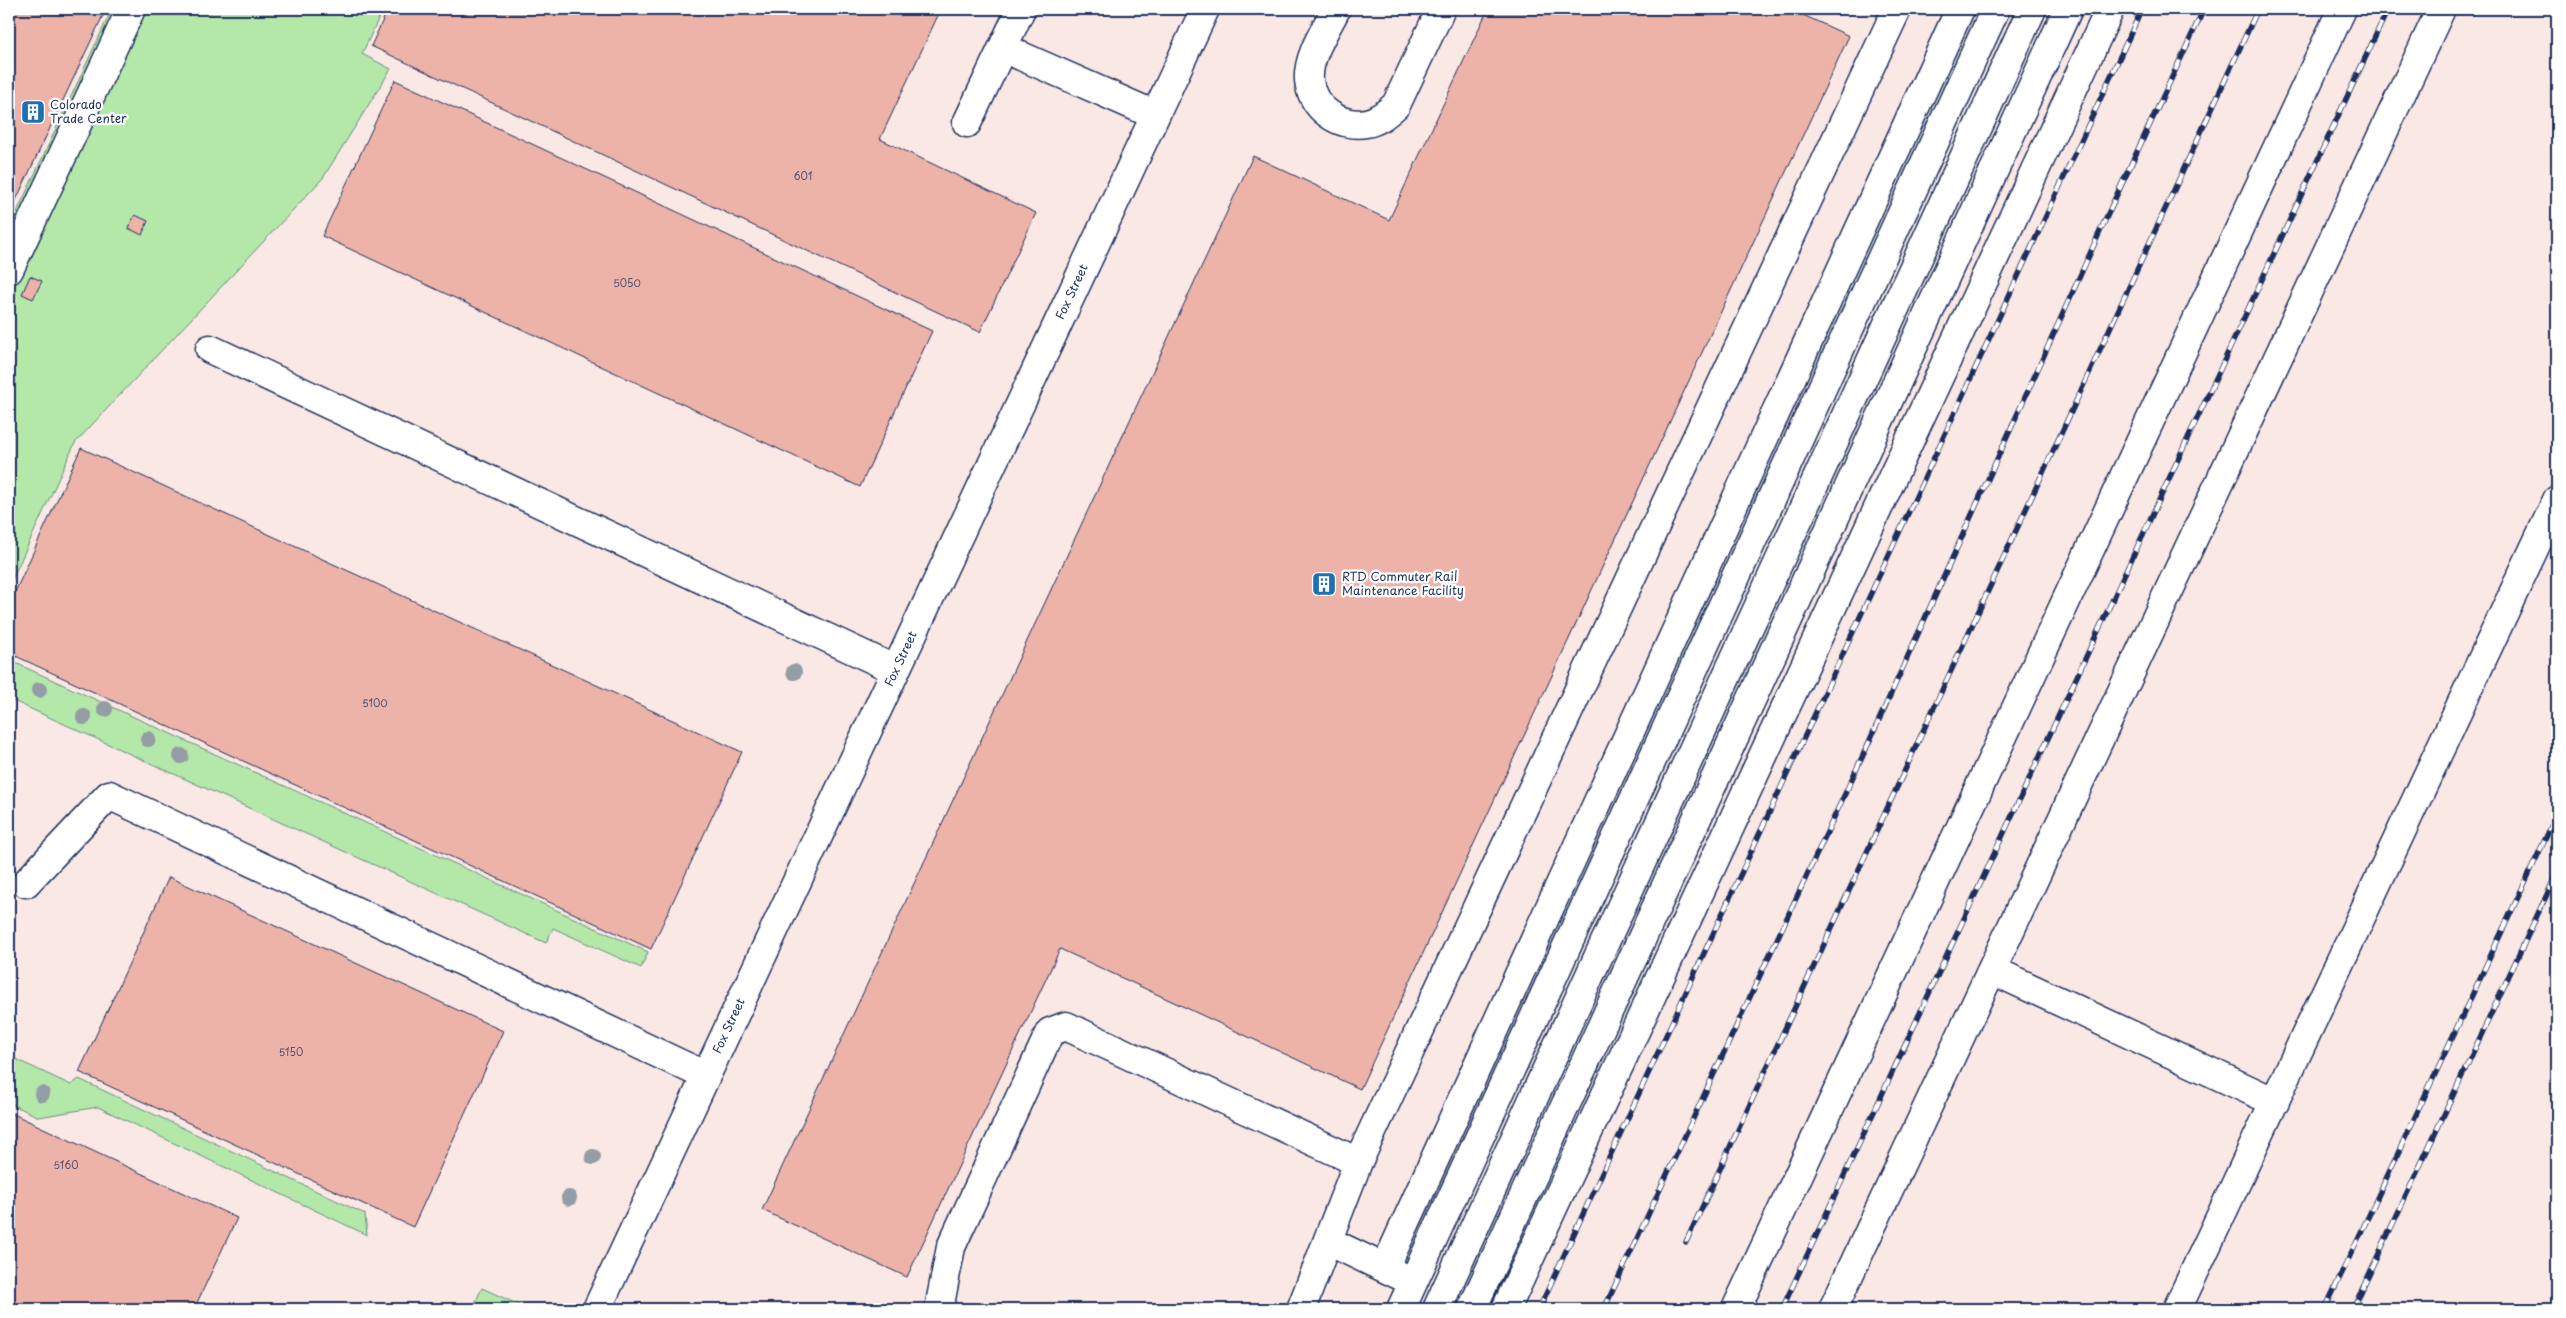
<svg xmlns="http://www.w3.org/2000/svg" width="2566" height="1318" font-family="'Playpen Sans',sans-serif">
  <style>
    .green { fill: #b3e8a9; stroke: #678c84 }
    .building { fill: #edb3a9; stroke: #1b2f5e }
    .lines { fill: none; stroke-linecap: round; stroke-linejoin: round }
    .minor-casing { stroke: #1b2f5e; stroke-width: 31 }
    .minor { stroke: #fff; stroke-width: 28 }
    .rail-casing { stroke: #1b2f5e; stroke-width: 5.5 }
    .rail { stroke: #fff; stroke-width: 4; stroke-dasharray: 11; stroke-linecap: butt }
    .tree { fill: #949ca5 }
    .labels { text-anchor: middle; stroke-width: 4.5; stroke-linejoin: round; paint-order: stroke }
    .number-label { font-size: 10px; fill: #505071 }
    .poi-label { font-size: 12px; fill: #1b2f5e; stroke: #fff; text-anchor: start }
    .street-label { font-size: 12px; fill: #1b2f5e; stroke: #fff }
  </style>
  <rect width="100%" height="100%" fill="#fae8e5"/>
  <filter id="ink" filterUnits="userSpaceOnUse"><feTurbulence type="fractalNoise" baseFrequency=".02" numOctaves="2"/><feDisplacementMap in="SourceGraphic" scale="10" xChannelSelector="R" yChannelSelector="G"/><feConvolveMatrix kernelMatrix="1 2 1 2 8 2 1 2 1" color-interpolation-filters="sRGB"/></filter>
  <g filter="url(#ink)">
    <path class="green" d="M112,9H383L362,54L391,69L323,178L75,443L9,586V229Z
      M9,660L648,952L641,968L553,928L546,943L9,699Z
      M9,1056L71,1085L79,1079L365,1214L367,1235L98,1107L39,1117L9,1103Z
      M482,1288L528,1309H472Z"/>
    <path class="building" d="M9,9H106L9,215Z
      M388,9H941L880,139L1036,213L980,332L371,46Z
      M1488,9H1790L1849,36L1360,1089L1060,949L907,1277L762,1210L1253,156L1389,220Z
      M395,80L932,331L860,487L322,236Z
      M135,215L148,221L142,235L128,228Z
      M30,276L42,281L33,299L22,294Z
      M81,448L742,752L651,949L9,653V605Z
      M169,877L503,1031L413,1227L79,1072Z
      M9,1112L237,1218L194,1309H9Z"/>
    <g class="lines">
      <defs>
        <path id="minor" d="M1336,9C1326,29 1307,57 1309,80C1311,108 1340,128 1366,123C1378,121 1387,113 1396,105L1441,9
          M1003,48L1155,115
          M967,123L1021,9
          M9,270L131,9
          M210,349L896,670
          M26,883L109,795L706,1076
          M1992,970L2275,1102
          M1328,1241L1401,1276
          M1385,1268L1960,9
          M597,1309L1205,9
          M939,1309L951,1247L1050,1032L1066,1026L1358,1162
          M1301,1309L1358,1162L1897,9
          M1401,1309L1995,10
          M1437,1309L2032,9
          M1472,1309L2068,9
          M1506,1309L2110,9
          M1736,1309L2342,9
          M1833,1309L2441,9
          M2177,1309L2557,500"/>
      </defs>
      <use href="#minor" class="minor-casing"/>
      <use href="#minor" class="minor"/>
      <defs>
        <path id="rail" d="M1686,1242L2258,9
          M1539,1309L2142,9
          M1604,1309L1865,751L2112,205L2204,9
          M1782,1309L2388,9
          M2325,1309L2557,814
          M2353,1309L2557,873"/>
      </defs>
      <use href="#rail" class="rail-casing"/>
      <use href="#rail" class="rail"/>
    </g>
    <g class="tree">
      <circle cx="794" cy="672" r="8"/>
      <circle cx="39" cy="690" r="8"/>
      <circle cx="105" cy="709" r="8"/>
      <circle cx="84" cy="717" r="8"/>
      <circle cx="148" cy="739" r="8"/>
      <circle cx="181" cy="756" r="8"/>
      <circle cx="42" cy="1094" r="8"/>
      <circle cx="593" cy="1157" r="8"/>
      <circle cx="569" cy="1198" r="8"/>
    </g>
  </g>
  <defs>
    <symbol id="building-square" viewBox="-11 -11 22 22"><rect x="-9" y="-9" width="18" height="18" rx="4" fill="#1f6fb2" stroke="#fff"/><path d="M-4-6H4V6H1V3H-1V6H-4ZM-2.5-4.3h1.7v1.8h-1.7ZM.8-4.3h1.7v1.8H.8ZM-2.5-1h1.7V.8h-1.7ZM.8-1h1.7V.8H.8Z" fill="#fff"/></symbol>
  </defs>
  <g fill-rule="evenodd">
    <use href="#building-square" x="19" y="98" width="28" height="28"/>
    <use href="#building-square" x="1310" y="570" width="28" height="28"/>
  </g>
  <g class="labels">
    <g class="number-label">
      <text x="803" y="180">601</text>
      <text x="627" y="287">5050</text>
      <text x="375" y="707">5100</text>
      <text x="291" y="1056">5150</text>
      <text x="66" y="1169">5160</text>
    </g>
    <g class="poi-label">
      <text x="50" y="109">Colorado<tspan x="50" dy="14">Trade Center</tspan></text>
      <text x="1342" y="581">RTD Commuter Rail<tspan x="1342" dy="14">Maintenance Facility</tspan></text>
    </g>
    <g class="street-label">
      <text transform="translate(1072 292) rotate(-65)" y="4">Fox Street</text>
      <text transform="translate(901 659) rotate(-65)" y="4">Fox Street</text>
      <text transform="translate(729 1026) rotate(-65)" y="4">Fox Street</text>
    </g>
  </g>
  <rect width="2566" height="1318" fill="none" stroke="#fff" stroke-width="30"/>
  <rect x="15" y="15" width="2536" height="1288" fill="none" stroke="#1b2f5e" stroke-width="2" filter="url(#ink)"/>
</svg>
